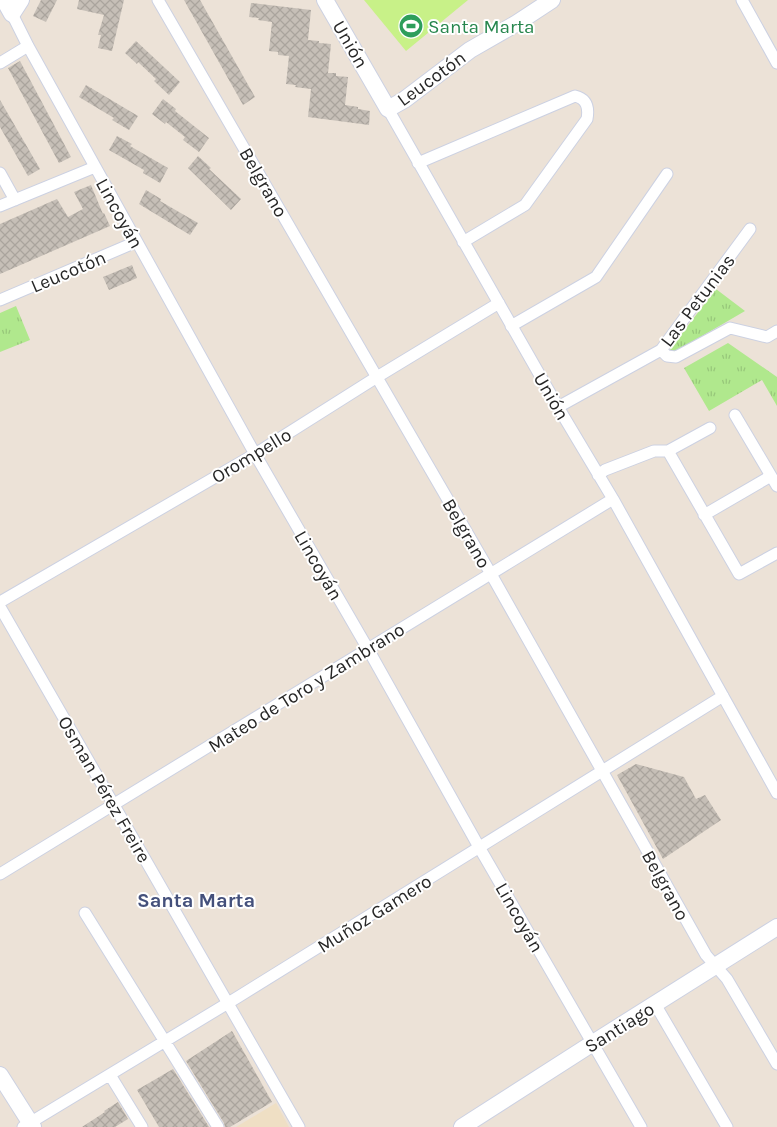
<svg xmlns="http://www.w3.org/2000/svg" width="777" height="1127" font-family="Karla,sans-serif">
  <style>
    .education { fill: #efdfc4 }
    .grass { fill: url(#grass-tufts) }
    .pitch { fill: #c8f188 }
    .building { fill: url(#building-cross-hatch) }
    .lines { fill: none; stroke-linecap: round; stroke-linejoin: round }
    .street-casing { stroke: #ccd1e2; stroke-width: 13 }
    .secondary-casing { stroke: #ccd1e2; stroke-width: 18 }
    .street { stroke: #fff; stroke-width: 11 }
    .secondary { stroke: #fff; stroke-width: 16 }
    .labels { text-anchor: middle; stroke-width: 4; stroke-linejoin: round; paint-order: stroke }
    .leisure-label { font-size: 19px; fill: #27864d; stroke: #fff; text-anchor: start }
    .street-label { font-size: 19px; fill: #272727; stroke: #fff }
    .neighbourhood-label { font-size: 20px; font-weight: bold; fill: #44507b; stroke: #fff }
  </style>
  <defs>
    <pattern id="grass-tufts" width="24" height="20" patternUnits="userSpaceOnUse" patternTransform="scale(1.25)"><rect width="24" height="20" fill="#b0e88d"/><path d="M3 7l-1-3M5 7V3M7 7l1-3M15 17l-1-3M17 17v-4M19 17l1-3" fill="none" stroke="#97c77a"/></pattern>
    <pattern id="building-cross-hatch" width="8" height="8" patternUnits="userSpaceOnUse" patternTransform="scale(1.25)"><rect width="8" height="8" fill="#c6bfb7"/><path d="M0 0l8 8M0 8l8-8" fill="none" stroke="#aaa49d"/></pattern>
  </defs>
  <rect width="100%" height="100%" fill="#ece2d7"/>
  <path class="education" d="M276,1103L289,1127H236Z"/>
  <path class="grass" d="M716,289L745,311L673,353L670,349Z
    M16,306L30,340L0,352V313Z
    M728,343L777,377V406L762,380L709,411L684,368Z"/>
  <path class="pitch" d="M364,0H468L406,51Z"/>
  <path class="building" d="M41,0H57L46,22L33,16Z
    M79,0H124L112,51L98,48L101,35H98L104,15L77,9Z
    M184,0H200L255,97L243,105Z
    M251,3L311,10L308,40L319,41V43L331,44L328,73H336V76L348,77L345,105L358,107V109L370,111L369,125L308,117L311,89L295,87L296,85L286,84L289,56L278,55V52L269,51L272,22L258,20L259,18L249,17Z
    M136,41L180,82L169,95L154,81L156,79L138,62L137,64L125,53Z
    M20,61L71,157L59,163L8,68Z
    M86,85L138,116L129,130L112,120L114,118L79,97Z
    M163,99L176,109L175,111L209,138L199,152L183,140L185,137L166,122L165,124L152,114Z
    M0,100L40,169L28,176L0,127Z
    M117,136L132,144L130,146L168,168L160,183L143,173L144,170L109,150Z
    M198,156L211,168L209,169L241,199L231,210L188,168Z
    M91,185L103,214L104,213L110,226L0,274V224L57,199L68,217L83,209L74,192Z
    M146,190L161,199L160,201L198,223L190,235L139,204Z
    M132,265L137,278L109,290L103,277Z
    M636,764L684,777L696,799L705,795L721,820L663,859L617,775Z
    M232,1031L272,1102L230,1127H225L224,1123L186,1061Z
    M173,1069L209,1127H159L137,1090Z
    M118,1102L128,1119L115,1127H82L105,1112L104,1111Z"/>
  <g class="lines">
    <defs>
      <path id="street" d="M158,0L491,574L706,955L727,979L777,1064
        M742,0L777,63
        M12,14L28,46L255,454L368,649L479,847L641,1127
        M0,63L28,46
        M388,109L558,407L613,499L777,793
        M418,163L575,96C587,99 589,108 587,119L525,205L463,242
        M0,173L15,200
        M0,206L95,167
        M0,300L136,242
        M511,326L596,277L667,174
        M661,350L667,356L676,357L730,328L767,337L777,331
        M558,407L661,350L750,229
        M735,415L777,486
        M668,451L739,574L777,553
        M598,475L605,470L654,451H668L710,428
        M704,515L771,476
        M0,602L255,454L377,377L499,303
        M0,607L299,1127
        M0,874L613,499
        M85,913L218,1127
        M655,1004L727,1127
        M110,1075L142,1127
        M23,1127L238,997L723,696"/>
      <path id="secondary" d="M4,0L12,14L21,0
        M325,0L388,109L404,100L470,50L517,23L552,0
        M0,1075L33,1127
        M462,1127L593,1043L777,927"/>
    </defs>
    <use href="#street" class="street-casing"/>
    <use href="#secondary" class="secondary-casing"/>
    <use href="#street" class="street"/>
    <use href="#secondary" class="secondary"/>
  </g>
  <defs>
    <symbol id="stadium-disc" viewBox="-11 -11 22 22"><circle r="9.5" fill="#2e9e5b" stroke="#fff"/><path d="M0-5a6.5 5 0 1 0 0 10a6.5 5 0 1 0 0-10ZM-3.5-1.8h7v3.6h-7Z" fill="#fff"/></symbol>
  </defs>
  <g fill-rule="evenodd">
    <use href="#stadium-disc" x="397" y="12" width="28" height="28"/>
  </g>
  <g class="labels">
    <g class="leisure-label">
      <text x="428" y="33">Santa Marta</text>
    </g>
    <g class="street-label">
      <text transform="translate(351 44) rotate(60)" y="7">Unión</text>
      <text transform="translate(431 78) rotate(-36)" y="7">Leucotón</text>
      <text transform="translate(264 182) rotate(60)" y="7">Belgrano</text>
      <text transform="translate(120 213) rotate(61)" y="7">Lincoyán</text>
      <text transform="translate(68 271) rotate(-23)" y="7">Leucotón</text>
      <text transform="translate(697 300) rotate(-53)" y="7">Las Petunias</text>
      <text transform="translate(552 396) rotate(60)" y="7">Unión</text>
      <text transform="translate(251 455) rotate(-31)" y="7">Orompello</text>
      <text transform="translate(467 533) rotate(60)" y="7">Belgrano</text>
      <text transform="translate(319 565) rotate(60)" y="7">Lincoyán</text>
      <text transform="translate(306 687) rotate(-32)" y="7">Mateo de Toro y Zambrano</text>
      <text transform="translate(105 789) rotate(60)" y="7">Osman Pérez Freire</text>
      <text transform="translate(666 885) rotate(61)" y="7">Belgrano</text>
      <text transform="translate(374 913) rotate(-32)" y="7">Muñoz Gamero</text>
      <text transform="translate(520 917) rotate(60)" y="7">Lincoyán</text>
      <text transform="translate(619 1027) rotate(-32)" y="7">Santiago</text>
    </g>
    <g class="neighbourhood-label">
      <text x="196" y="907">Santa Marta</text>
    </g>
  </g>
</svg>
